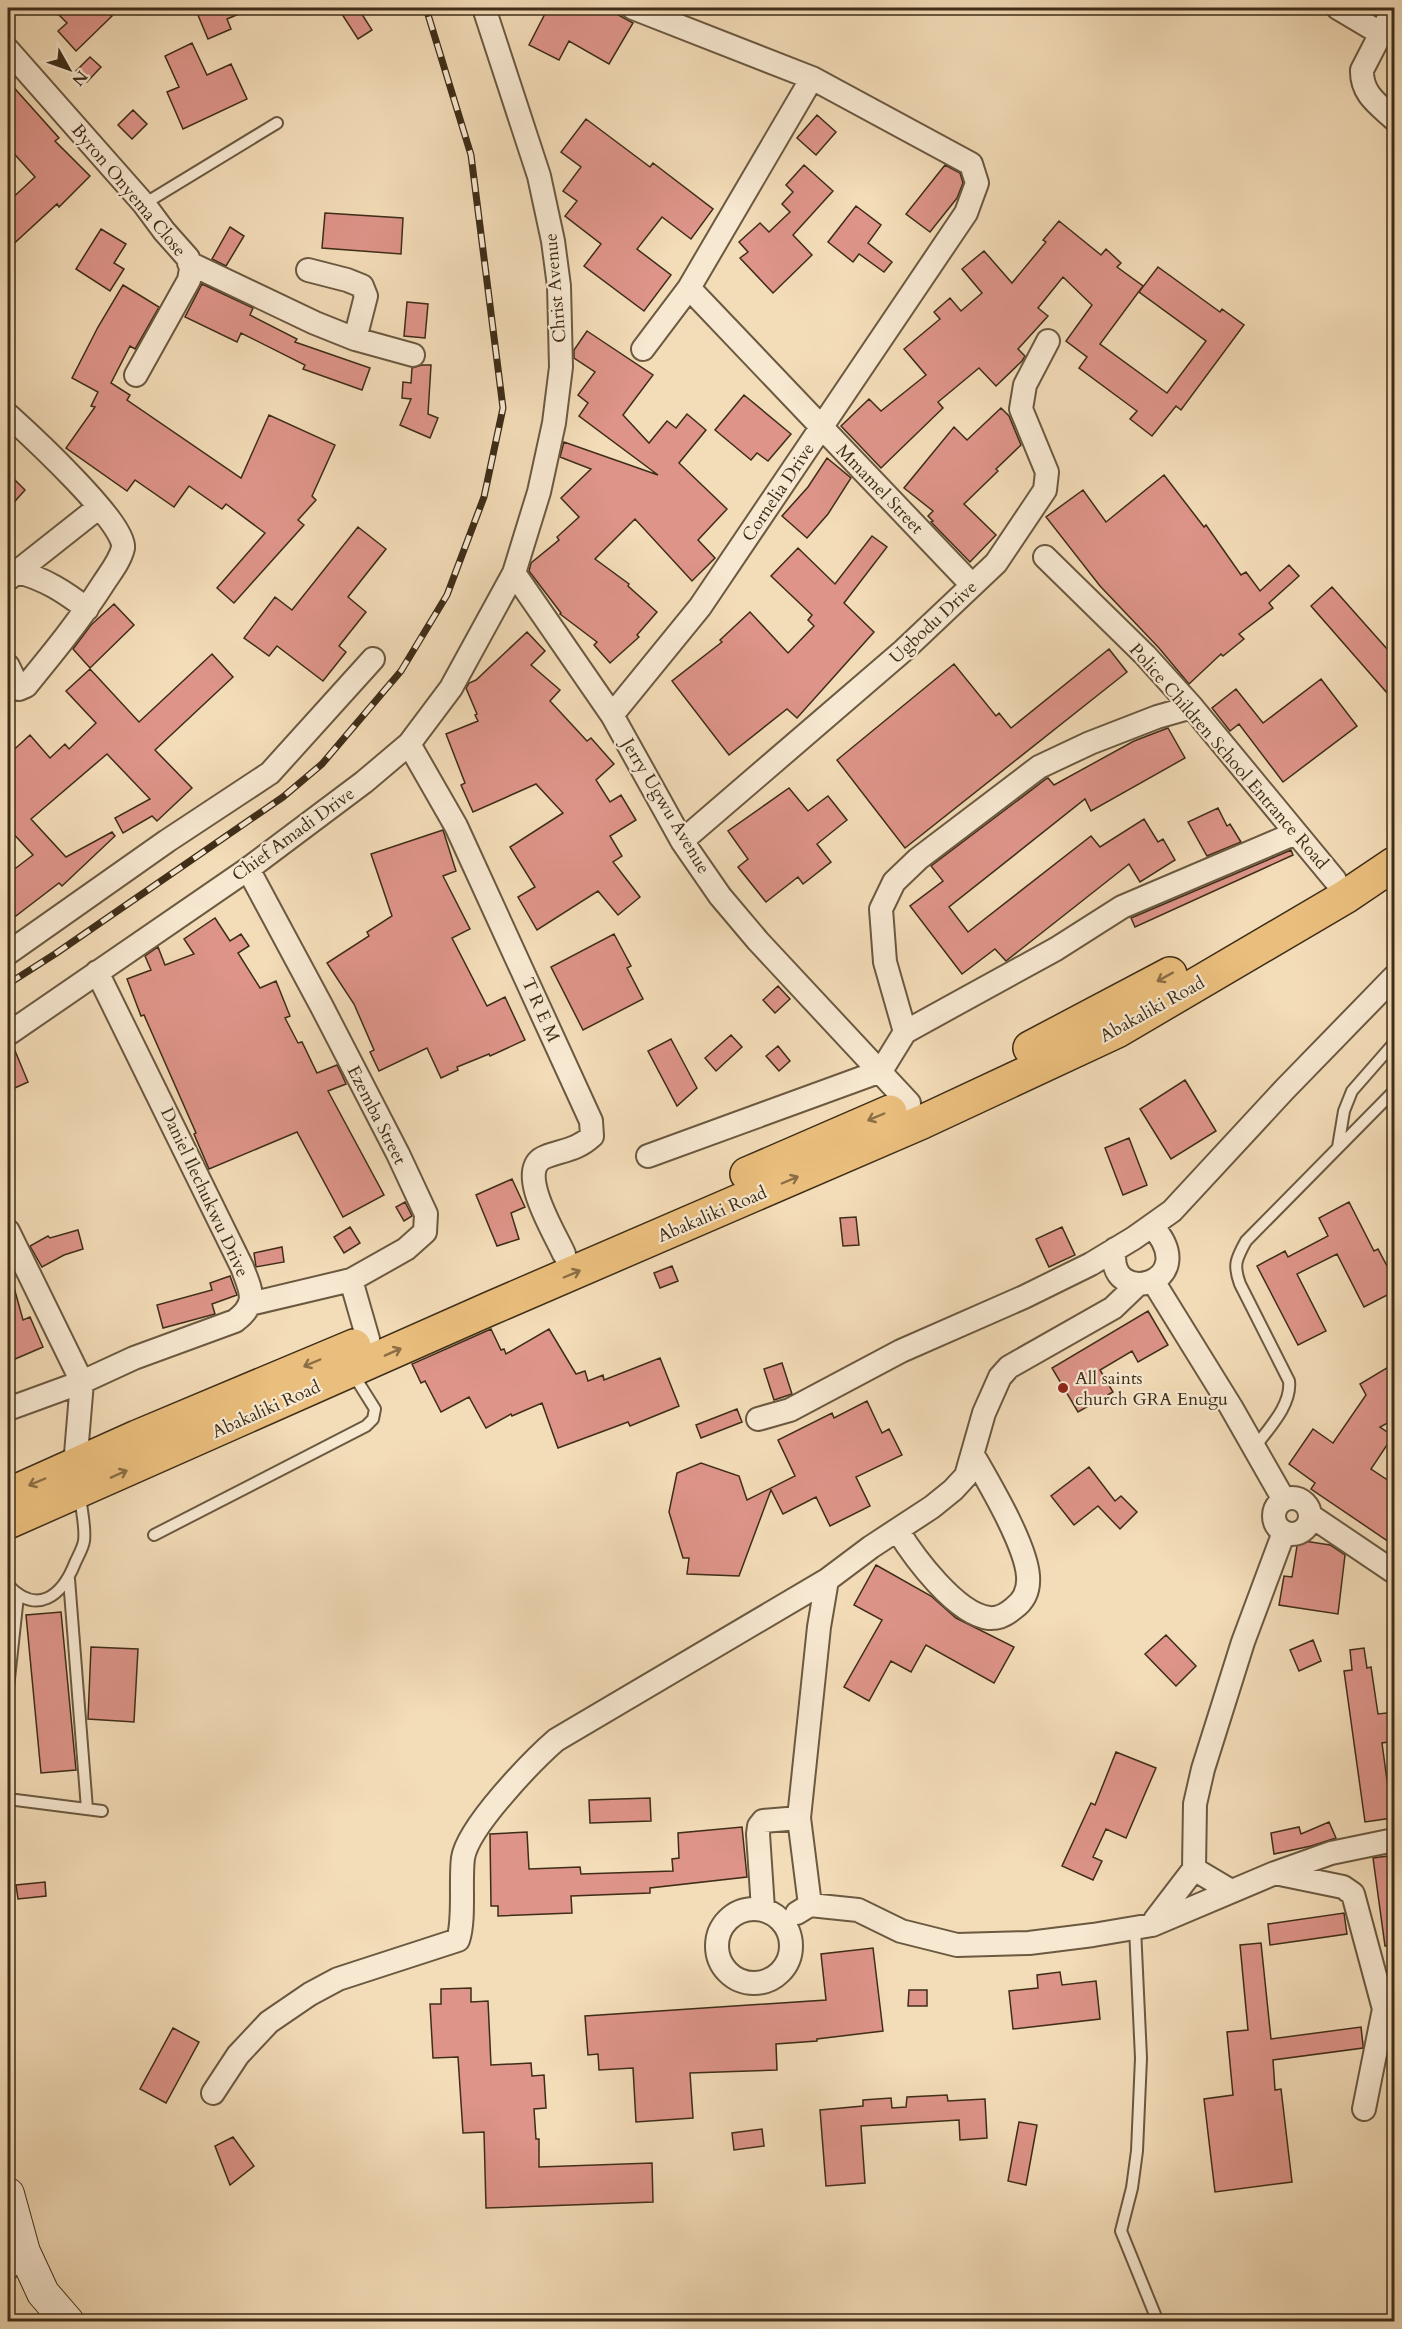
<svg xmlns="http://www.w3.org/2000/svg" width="1402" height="2329" font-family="Cardo,serif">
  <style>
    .building { fill: #de9489; stroke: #3e2d18; stroke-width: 1.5 }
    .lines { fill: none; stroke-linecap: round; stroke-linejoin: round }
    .lane-casing { stroke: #6b5940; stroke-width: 14 }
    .street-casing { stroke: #6b5940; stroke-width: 26 }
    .secondary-casing { stroke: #3e2d18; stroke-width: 34 }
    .highway-casing { stroke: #3e2d18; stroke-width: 36 }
    .lane { stroke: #f7e8d1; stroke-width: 10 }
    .street { stroke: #f7e8d1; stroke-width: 22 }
    .secondary { stroke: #f7e8d1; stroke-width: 32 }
    .highway { stroke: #eabe7c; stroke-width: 33 }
    .rail-casing { stroke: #3e2d18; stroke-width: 7 }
    .rail { stroke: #f7e8d1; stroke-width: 4.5; stroke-dasharray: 14; stroke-linecap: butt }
    .oneway { stroke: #8b6e45 }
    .poi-dot { fill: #8f2418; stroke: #f7e8d1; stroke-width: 2 }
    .labels { text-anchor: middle; stroke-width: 4.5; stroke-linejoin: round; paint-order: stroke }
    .street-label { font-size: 18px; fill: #3e2d18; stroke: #f7e8d1 }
    .poi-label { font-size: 18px; fill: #3e2d18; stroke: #f7e8d1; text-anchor: start }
  </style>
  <rect width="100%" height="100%" fill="#f3dcb8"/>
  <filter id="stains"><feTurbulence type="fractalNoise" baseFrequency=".00333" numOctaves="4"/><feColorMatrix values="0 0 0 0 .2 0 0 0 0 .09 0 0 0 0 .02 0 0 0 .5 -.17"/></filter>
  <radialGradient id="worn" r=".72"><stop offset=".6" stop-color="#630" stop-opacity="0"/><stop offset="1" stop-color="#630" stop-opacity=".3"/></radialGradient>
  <path class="building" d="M52,8H104L112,16L76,51L58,31L67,23Z
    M195,8H253L227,19L231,29L208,39Z
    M338,8H358L372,30L358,39Z
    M548,8H606L633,23L609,64L569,41L559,60L529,45Z
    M192,43L207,75L231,64L247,99L183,129L167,92L179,87L165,56Z
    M90,57L101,67L87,82L76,71Z
    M8,81L59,138L55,141L90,176L59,207L57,204L8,249V202L35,177L8,147Z
    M133,110L147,124L132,139L118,125Z
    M817,115L836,132L816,155L797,138Z
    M586,119L650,167L653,163L713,209L691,239L662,217L637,249L671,275L644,311L584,266L601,244L565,216L577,201L563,191L581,167L561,152Z
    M804,165L833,191L793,235L812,255L773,293L740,258L748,252L739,242L760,223L769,232L790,212L782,204L793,192L786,185Z
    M945,165L960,173L963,183L957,198L930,232L906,214Z
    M856,206L881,225L868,243L892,262L884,272L859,254L853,262L828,242Z
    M325,213L403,218L401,254L322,248Z
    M1059,221L1101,255L1106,249L1121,263L1117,267L1143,286L1100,344L1167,393L1206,341L1139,292L1158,267L1220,312L1222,309L1244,325L1181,410L1176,406L1152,436L1130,419L1137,411L1079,368L1087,357L1066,341L1092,305L1063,277L1038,308L1048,316L1018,349L1025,356L1022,361L996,386L979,368L938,402L943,408L881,468L841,426L869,399L881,411L926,375L904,349L940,319L934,312L950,298L961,311L982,293L962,269L984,251L1012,283L1046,242L1043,240Z
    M230,227L244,236L226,266L212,259Z
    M101,229L126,244L114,263L124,269L110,291L76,269Z
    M202,284L253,308L250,315L297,339L295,342L370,368L362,390L303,369L305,365L241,333L237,342L185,317Z
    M123,285L159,307L135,349L130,346L111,383L130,395L127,400L241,478L269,415L335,445L312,496L316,500L298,520L304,525L234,603L217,588L265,533L226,504L222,509L189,486L174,507L135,480L127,491L66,448L95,407L91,406L98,392L72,378L98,327Z
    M407,302L428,304L425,338L404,336Z
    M587,331L653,375L623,415L649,443L667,421L676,428L687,414L706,430L679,463L727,509L698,540L715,558L692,581L635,519L595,559L629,584L628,586L657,612L637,635L639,637L610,663L594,645L597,642L560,614L561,613L529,571L531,563L559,540L557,537L579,517L561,498L591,469L560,457L564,442L658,475L579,416L588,403L578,395L595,372L574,358V350Z
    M422,365H431L428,414L438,418L430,438L400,425L411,399L402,398L403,382L411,383L412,368Z
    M744,395L791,434L768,461L757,453L751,460L715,430Z
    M1001,408L1009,416L1021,445L996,469L998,471L964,504L996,535L970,562L931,522L933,521L928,516L933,511L904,488L954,427L967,440Z
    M827,458L851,478L828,514L807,538L782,516L808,487Z
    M8,473L25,490L8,509Z
    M1164,475L1204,527L1206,525L1241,575L1246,572L1260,591L1289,565L1299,576L1269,603L1273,608L1239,634L1244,639L1223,656L1221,654L1189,684L1159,648L1100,586L1046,517L1083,490L1106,522Z
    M358,527L386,549L348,597L366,612L339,646L346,652L323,681L277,646L269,656L244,638L275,597L292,610Z
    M872,536L887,547L844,603L874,632L797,718L787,709L729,755L672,681L722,642L720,640L750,612L788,653L814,626L808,620L812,615L771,576L798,548L835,584Z
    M1332,587L1388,650L1395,645V702L1311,606Z
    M114,604L134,625L90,668L73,649L91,625Z
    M527,632L545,651L531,665L560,690L550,701L587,741L591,738L614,764L596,780L610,802L621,795L636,820L610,836L622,856L613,862L640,897L618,915L598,891L537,930L518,897L535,887L510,847L563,813L536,784L473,812L461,785L465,783L446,734L478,721L475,715L477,714L466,688L469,683L476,680Z
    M1109,649L1127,672L905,848L837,760L954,664L996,716L999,713L1011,728Z
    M212,654L233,677L155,750L192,788L157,821L152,816L123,833L115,818L150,799L107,754L31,819L66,857L112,832L115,836L62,886L59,883L8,922V874L33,855L8,828V755L30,735L50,758L65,744L69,749L96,723L66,691L90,669L139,722Z
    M1321,679L1357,726L1283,782L1239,724L1230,731L1212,708L1236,689L1263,723Z
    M1168,728L1185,758L1091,811L1085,799L949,907L968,932L1091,836L1100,847L1144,819L1158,842L1163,839L1175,860L1140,882L1129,864L1006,961L995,949L962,974L910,906L943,881L931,866L1046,779L1048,778L1054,785L1134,741Z
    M789,788L808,811L828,796L847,820L817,844L831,862L803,884L798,877L766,902L738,867L748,859L728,831Z
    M1218,808L1227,826L1230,824L1241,842L1207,856L1188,822Z
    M443,830L456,871L443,876L470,929L452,938L487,1006L505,997L525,1040L490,1056L489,1054L457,1067L458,1070L441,1078L427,1048L379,1071L370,1052L374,1050L354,1004L327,963L369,936L367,932L392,916L371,854Z
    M1291,850L1293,855L1135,927L1131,918Z
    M215,918L230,941L241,934L249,946L238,953L260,988L276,981L290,1016L285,1018L298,1043L302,1042L317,1073L337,1065L342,1075L346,1084L328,1091L384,1195L343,1217L297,1132L209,1169L194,1134L196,1133L144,1015L141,1016L127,979L151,970L145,956L158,947L165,965L194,954L184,939Z
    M614,934L631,966L627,968L643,999L583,1030L551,967Z
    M778,986L790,999L775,1013L763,1000Z
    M731,1035L742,1047L716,1071L705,1058Z
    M671,1039L697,1088L677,1106L648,1051Z
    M13,1046L28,1082L8,1091V1047Z
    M778,1046L790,1061L779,1071L766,1056Z
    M1185,1080L1216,1131L1171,1159L1140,1109Z
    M1129,1138L1147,1185L1123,1195L1105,1148Z
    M512,1179L525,1207L511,1213L519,1239L497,1246L476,1195Z
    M405,1202L412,1216L404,1221L396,1207Z
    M1349,1202L1374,1251L1378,1249L1395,1281V1291L1364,1307L1337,1254L1297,1274L1326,1331L1298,1345L1257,1266L1285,1251L1288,1257L1328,1236L1319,1218Z
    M856,1217L859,1245L843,1246L840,1218Z
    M350,1227L360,1243L344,1253L334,1237Z
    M1062,1227L1075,1255L1049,1267L1036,1239Z
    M78,1230L83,1249L64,1255L42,1267L30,1246L48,1236L50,1238Z
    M282,1247L284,1262L256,1267L254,1253Z
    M672,1266L678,1281L660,1288L654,1273Z
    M230,1276L237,1295L212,1304L215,1314L163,1328L157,1305L212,1290L210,1283Z
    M12,1280L23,1320L30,1317L43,1347L8,1362V1281Z
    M1148,1311L1168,1345L1138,1362L1132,1351L1100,1370L1113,1392L1078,1412L1052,1368Z
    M491,1329L501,1350L504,1349L506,1354L549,1329L576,1374L585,1371L588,1381L603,1375L604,1380L660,1358L679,1406L630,1426L628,1422L558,1448L542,1403L512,1416L511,1414L486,1428L469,1397L441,1412L425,1381L421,1383L412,1364Z
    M782,1363L792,1394L774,1400L764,1369Z
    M1395,1363V1419L1380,1427L1393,1436L1371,1469L1395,1485V1546L1311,1489L1315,1483L1289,1464L1313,1429L1333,1443L1366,1395L1360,1384Z
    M867,1401L882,1433L889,1429L902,1455L856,1477L870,1506L830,1526L816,1497L783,1514L771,1490L739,1576L687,1574L689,1558H683L669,1512L677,1473L701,1463L739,1476L747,1500L795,1476L778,1440L832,1413L834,1418Z
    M737,1409L742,1422L701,1438L696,1425Z
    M1089,1467L1115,1501L1121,1496L1137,1512L1120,1529L1098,1506L1074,1525L1051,1496Z
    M1298,1540L1330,1545L1345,1555L1338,1614L1279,1605L1284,1576L1292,1577Z
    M876,1565L931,1596L956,1618L1014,1647L994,1683L926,1645L911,1672L891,1661L869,1701L844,1687L882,1620L854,1605Z
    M61,1612L76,1770L41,1773L26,1615Z
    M1166,1635L1196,1666L1176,1686L1145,1654Z
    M1313,1640L1321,1661L1299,1671L1290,1650Z
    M91,1647L138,1649L134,1722L88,1719Z
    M1364,1648L1367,1668L1371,1667L1378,1714L1395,1712V1741L1382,1743L1392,1818L1365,1822L1344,1671L1352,1670L1350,1650Z
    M1116,1752L1156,1768L1126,1838L1106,1829L1093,1857L1102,1861L1093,1880L1062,1866L1091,1803L1095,1805Z
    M650,1798L651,1821L590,1823L589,1800Z
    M1329,1822L1336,1838L1311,1846L1274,1854L1271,1833L1299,1827L1301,1834Z
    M742,1827L747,1877L650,1888V1893L571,1896L572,1913L498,1916V1906H491L490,1834L527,1832L529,1869L580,1867L581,1874L673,1871L672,1859L679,1858L678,1833Z
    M1395,1855V1945L1385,1946L1373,1858Z
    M45,1882L46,1896L18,1899L16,1885Z
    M1344,1913L1347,1934L1270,1945L1268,1924Z
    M1261,1943L1271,2039L1361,2027L1363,2045V2048L1273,2060L1275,2090L1281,2089L1292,2182L1215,2192L1204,2099L1233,2095L1227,2032L1248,2030L1240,1945Z
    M873,1948L883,2031L817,2039V2041L776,2044L777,2070L690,2073L693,2118L636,2122L633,2068L599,2070L598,2054L588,2055L585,2016L826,2000L821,1954Z
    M1060,1972L1062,1985L1096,1981L1100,2019L1013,2029L1009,1991L1038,1988L1037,1975Z
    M471,1988V2002L488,2001L491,2065L531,2063L532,2076L544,2075L546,2108L534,2109L536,2139H539V2167L652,2163L653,2202L486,2208L484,2132L463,2133L458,2057L433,2058L430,2004H441V1989Z
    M909,1990H927V2006H908Z
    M173,2028L199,2042L166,2103L140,2089Z
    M947,2095L948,2101L985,2099L987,2138L960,2140L959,2120L861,2126L865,2183L826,2186L820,2110L863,2106V2100L891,2098L892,2108L906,2107L907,2097Z
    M1019,2122L1037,2125L1026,2185L1008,2181Z
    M762,2129L764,2146L734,2150L732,2133Z
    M233,2137L254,2166L230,2185L215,2146Z"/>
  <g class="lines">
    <defs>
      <path id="lane" d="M144,204L277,123
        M1338,1147L1344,1111L1352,1091L1394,1043
        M1255,1447C1268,1429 1292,1405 1289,1381L1240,1284C1233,1265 1236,1259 1246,1241L1394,1091
        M154,1535L366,1426L373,1419L375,1409L353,1374
        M69,1579L87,1809
        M8,1585C37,1616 62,1596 75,1563C78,1556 83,1548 84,1541C86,1527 81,1509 80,1495
        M8,1688L18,1596
        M8,1799L102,1811
        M1135,1928L1141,2058L1137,2151L1132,2188L1121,2231L1158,2322"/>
      <path id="street" d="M1338,8L1380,33
        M1394,8L1362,70C1361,94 1379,105 1394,119
        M8,50L144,204L164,231L188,258L191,269L189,280L136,375
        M189,263L315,323L355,339L413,355
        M308,270L347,280L362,286L366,296L355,339
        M689,288L972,585
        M643,349L689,288L812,78
        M8,415C28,433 127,524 123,548C120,561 110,573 103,584C80,620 53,653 26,686L19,689L8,666
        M1045,557L1145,655L1192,707L1335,880
        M18,572C45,579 65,592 87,609
        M514,573L612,715L682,841L720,896L758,941L909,1103
        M8,579L99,507
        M612,715L700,607L966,213L977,183L971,164L812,78L633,8
        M409,744L456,826L591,1121L592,1136C577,1150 563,1150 545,1157C514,1169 556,1235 564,1254
        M682,841L904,650L996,563L1045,490L1047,472L1021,409L1025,385L1048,341
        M248,869L321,1005L398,1154L426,1214L425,1232L406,1249L351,1280L368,1339
        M8,953L167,841L270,773L373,659
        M905,1032L885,962L881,909L894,882L918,859L1039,767L1090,743L1157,717L1192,707
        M8,1034L248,869L364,782L409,744L451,688L514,573L539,492L554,423L561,367L559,286L553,241L539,176L484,8
        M648,1156L881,1071L905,1032L1056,949L1122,907L1296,833
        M8,1231L82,1382L75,1466
        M1115,1249C1104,1309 1205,1285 1152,1226
        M1153,1281L1231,1407L1284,1500
        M250,1304L351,1280
        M8,1409L82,1382L134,1358L235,1321C259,1303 251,1291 242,1267L97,972
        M758,1419L790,1410L901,1351L1024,1297L1091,1264L1134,1238L1172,1211L1285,1089L1394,977
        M1274 1516a18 18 0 1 1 36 0a18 18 0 1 1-36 0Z
        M1311,1516L1394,1572
        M898,1531C914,1557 956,1614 989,1618C999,1619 1007,1614 1014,1608C1025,1600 1029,1589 1028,1576C1026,1545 989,1483 973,1455
        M1194,1869L1231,1891
        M1275,1873L1343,1887L1353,1894L1384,2009L1364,2109
        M810,1905L858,1910L901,1931L957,1945L1029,1943L1093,1935L1152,1925L1275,1873L1331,1853L1394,1840
        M763,1909L758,1834L759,1826L763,1821L799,1818L819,1627L827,1580L871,1547L932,1507L953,1490L966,1476L984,1413L1000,1377L1009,1367L1113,1308L1137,1285
        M717 1946a37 37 0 1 1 74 0a37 37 0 1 1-74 0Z
        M797,1913L810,1905L799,1818
        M1155,1920L1194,1869L1195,1804L1203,1769L1243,1642L1284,1532
        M213,2093L238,2055L269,2022L310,1994L338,1979L458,1940C465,1920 460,1881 463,1858C468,1827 532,1761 556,1740L827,1580
        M8,2268L24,2252"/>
      <path id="secondary" d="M8,2194L24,2252L43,2293L68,2322"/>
      <path id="highway" d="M1030,1048L1170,974
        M747,1174L890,1112
        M8,1495L137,1437L354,1346
        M8,1522L489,1309L922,1122L1117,1031L1345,897L1394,864"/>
    </defs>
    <use href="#lane" class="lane-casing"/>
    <use href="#street" class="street-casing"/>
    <use href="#secondary" class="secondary-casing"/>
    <use href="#highway" class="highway-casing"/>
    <use href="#lane" class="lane"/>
    <use href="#street" class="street"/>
    <use href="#secondary" class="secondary"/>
    <use href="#highway" class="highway"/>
    <defs>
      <path id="rail" d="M8,984L55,954L283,797L322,764L401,671L447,595L484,497L503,408L471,155L426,8"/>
    </defs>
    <use href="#rail" class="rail-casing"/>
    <use href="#rail" class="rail"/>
  </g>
  <defs><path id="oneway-shaft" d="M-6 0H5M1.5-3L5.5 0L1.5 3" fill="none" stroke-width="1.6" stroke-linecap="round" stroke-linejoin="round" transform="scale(1.5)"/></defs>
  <g class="oneway">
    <use href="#oneway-shaft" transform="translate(1165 977) rotate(151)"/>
    <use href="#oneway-shaft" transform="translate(876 1117) rotate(157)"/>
    <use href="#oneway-shaft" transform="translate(790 1180) rotate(-23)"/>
    <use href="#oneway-shaft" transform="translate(572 1274) rotate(-23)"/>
    <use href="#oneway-shaft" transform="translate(393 1352) rotate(-24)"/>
    <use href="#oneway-shaft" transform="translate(312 1363) rotate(157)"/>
    <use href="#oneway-shaft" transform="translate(119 1474) rotate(-24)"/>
    <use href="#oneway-shaft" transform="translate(37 1482) rotate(157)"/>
  </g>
  <circle class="poi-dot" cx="1063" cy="1388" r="6"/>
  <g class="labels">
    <g class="street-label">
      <text transform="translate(129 190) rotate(50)" y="6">Byron Onyema Close</text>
      <text transform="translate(555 288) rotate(-95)" y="6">Christ Avenue</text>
      <text transform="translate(880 489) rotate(46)" y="6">Mmamel Street</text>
      <text transform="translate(778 492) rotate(-56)" y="6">Cornelia Drive</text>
      <text transform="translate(933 622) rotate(-43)" y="6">Ugbodu Drive</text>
      <text transform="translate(1229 756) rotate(49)" y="6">Police Children School Entrance Road</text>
      <text transform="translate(666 806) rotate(59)" y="6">Jerry Ugwu Avenue</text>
      <text transform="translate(293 834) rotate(-36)" y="6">Chief Amadi Drive</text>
      <text transform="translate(1152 1009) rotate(-29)" y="6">Abakaliki Road</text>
      <text transform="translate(541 1010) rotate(66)" y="6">T R E M</text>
      <text transform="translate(377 1115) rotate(63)" y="6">Ezemba Street</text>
      <text transform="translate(205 1192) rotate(65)" y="6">Daniel Ilechukwu Drive</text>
      <text transform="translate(712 1214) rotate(-23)" y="6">Abakaliki Road</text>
      <text transform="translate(266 1409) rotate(-24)" y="6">Abakaliki Road</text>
    </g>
    <g class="poi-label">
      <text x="1075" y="1384">All saints<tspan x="1075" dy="21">church GRA Enugu</tspan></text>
    </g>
  </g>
  <rect width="1402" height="2329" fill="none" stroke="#f3dcb8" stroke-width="30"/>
  <rect x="9" y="9" width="1384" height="2311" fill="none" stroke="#3e2d18" stroke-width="3"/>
  <rect x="15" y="15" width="1372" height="2299" fill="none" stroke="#3e2d18" stroke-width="1.5"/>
  <g transform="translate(69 69) rotate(130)" stroke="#f7e8d1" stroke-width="4.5" paint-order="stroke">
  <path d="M0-4.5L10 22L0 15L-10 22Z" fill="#3e2d18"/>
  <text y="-9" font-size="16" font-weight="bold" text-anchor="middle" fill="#3e2d18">N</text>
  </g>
  <rect width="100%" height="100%" filter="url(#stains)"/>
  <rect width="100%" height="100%" fill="url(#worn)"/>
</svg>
